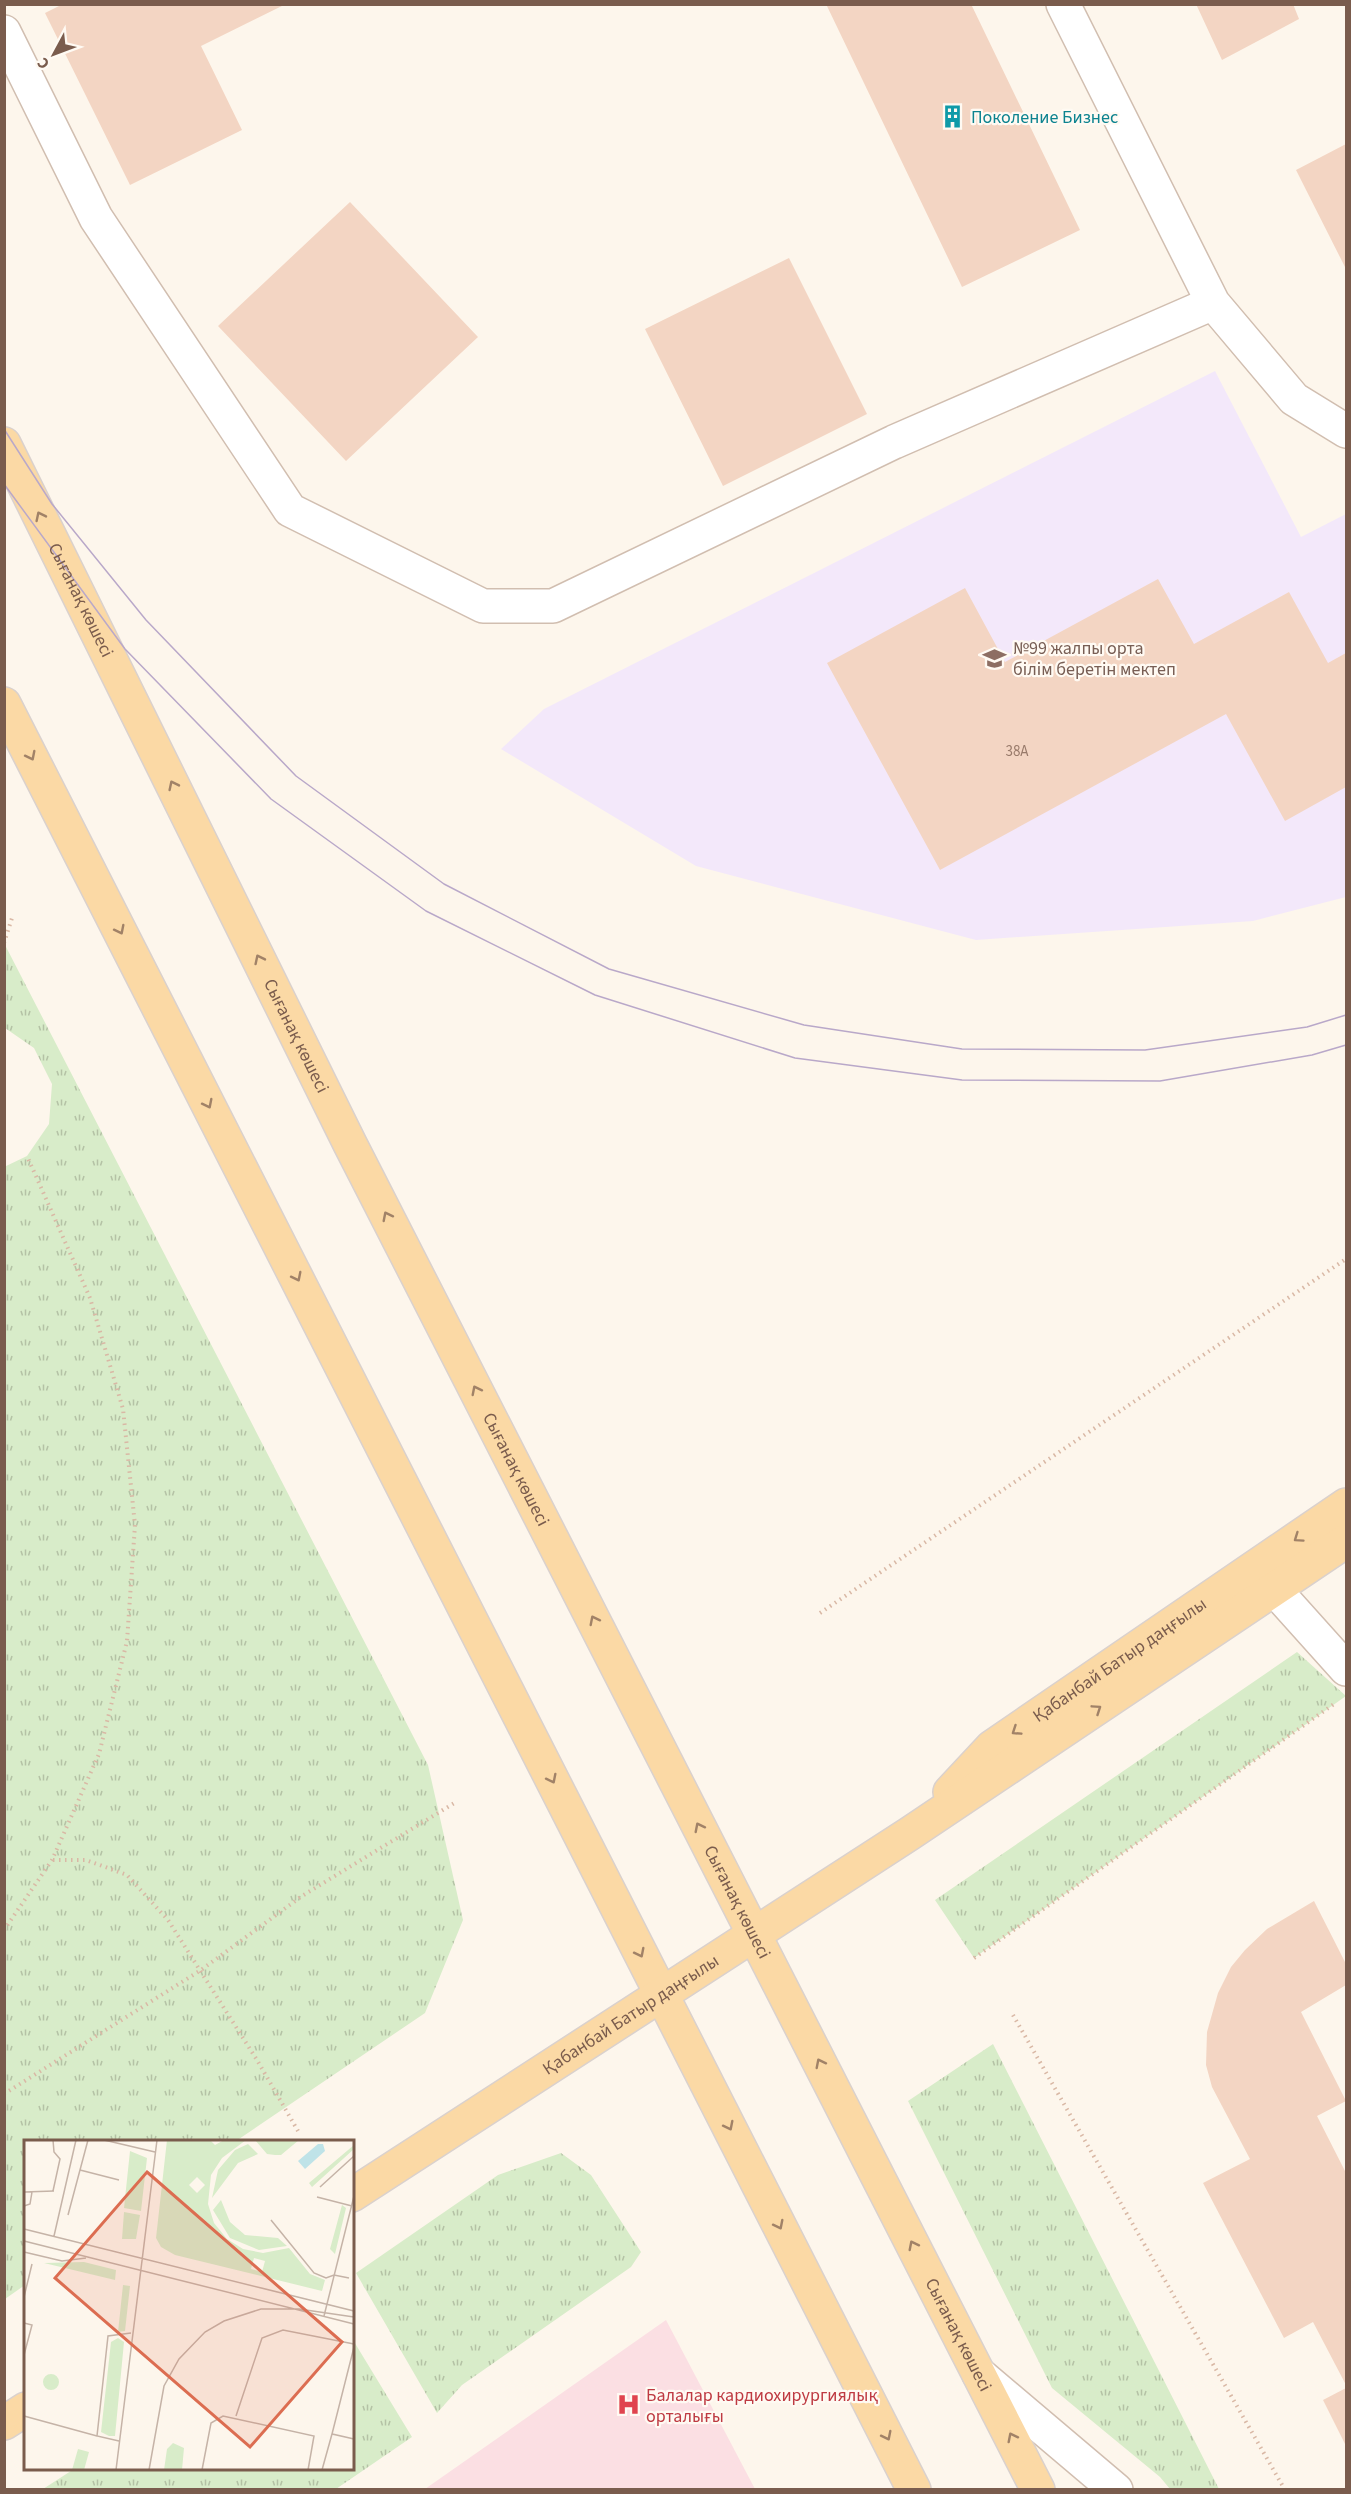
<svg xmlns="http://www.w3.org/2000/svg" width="1351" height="2494" font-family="'Source Sans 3',sans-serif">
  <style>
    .education { fill: #f3e8fa }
    .medical { fill: #fbdfe3 }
    .grass { fill: url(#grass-tufts) }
    .building { fill: #f3d5c3 }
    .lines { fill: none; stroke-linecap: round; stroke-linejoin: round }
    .minor-casing { stroke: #d1beb0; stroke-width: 36 }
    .major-casing { stroke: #dad1cd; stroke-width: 36 }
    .path { stroke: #d9b8a5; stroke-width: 4; stroke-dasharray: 1.5 4.5; stroke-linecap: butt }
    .minor { stroke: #fff; stroke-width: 33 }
    .major { stroke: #fbd9a5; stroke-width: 33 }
    .tram { stroke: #b9a8c9; stroke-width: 1.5 }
    .oneway { stroke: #a18267 }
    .labels { text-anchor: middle; stroke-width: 4.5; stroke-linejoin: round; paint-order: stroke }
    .number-label { font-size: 15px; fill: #987a6a }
    .culture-label { font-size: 18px; fill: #0d838f; stroke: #fffaf3; text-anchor: start }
    .street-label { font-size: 18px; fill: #7a5c4d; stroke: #fffaf3 }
    .education-label { font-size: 18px; fill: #785e54; stroke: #fffaf3; text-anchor: start }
    .health-label { font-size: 18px; fill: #be3a42; stroke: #fffaf3; text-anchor: start }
    .inset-road { fill: none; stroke: #c5b3a7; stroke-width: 1.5 }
    .view { fill: #dc6d51; fill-opacity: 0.15; stroke: #dc6d51; stroke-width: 3 }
    .inset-edge { fill: none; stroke: #7a5c4d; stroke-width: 3 }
  </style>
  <defs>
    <pattern id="grass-tufts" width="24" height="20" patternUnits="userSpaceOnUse" patternTransform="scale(1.5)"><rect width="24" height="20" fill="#d8ecc9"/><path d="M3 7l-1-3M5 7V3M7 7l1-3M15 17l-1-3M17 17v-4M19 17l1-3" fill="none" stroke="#b4c2a5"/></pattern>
  </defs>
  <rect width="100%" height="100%" fill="#fdf6ec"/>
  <path class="education" d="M1215,371L1301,537L1346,514V897L1253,921L976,940L696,866L501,749L544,709Z"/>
  <path class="medical" d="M666,2320L755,2489H425Z"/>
  <path class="grass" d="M4,943L428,1765L463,1920L425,2013L236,2141L26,2142L25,2285L5,2299L4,1167L27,1156L49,1124L52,1084L34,1048L5,1028Z
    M1297,1652L1346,1696L974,1958L935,1900Z
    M993,2044L1219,2489H1170L1160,2477L1052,2388L908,2101Z
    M561,2153L591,2175L641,2252L631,2267L462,2385L437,2413L356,2273L498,2175Z
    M353,2340L412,2437L336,2489H43L74,2469L352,2468Z"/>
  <path class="building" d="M63,4H286L201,46L242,130L130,185L45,13Z
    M826,4H971L1080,230L962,287Z
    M1196,4H1293L1299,19L1222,60Z
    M1346,144V269L1296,170Z
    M350,202L478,337L346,461L218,326Z
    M789,258L867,414L723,486L645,329Z
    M1158,579L1194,644L1289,592L1328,663L1346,653V787L1285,821L1226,714L940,870L827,663L965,588L1005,662Z
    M1314,1901L1346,1964V1985L1301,2012L1346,2101L1317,2116L1346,2173V2385L1313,2322L1284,2338L1203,2183L1250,2159L1212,2087L1206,2065L1207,2032L1218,1993L1231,1967L1245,1950L1267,1929Z
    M1346,2388V2446L1323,2400Z"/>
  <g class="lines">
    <defs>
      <path id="minor" d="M1063,4L1213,303L1294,399L1346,431
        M4,32L96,218L290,510L483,606H553L894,442L1213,303
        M1275,1590L1346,1669
        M979,2374L1116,2490"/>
      <g id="major">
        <path id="s1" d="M4,444L350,1144L1038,2490"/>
        <path d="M4,704L914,2490"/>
        <path id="s2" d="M950,1792L992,1747L1346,1505"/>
        <path id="s3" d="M352,2195L909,1834L1346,1541"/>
        <path d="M4,2423L26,2409"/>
      </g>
    </defs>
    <use href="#minor" class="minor-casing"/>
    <use href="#major" class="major-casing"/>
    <path class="path" d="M4,943L12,918
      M820,1613L1346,1259
      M53,1860H86L127,1875L168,1920L257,2060L298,2131
      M4,1930L52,1860L99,1754L127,1641L135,1525L123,1409L90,1298L27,1156
      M974,1958L1334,1704
      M1013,2015L1285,2490
      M4,2094L201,1970L302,1896L456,1802"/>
    <use href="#minor" class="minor"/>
    <use href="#major" class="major"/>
    <path class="tram" d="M4,429L52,504L146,620L296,776L444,884L609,969L804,1025L962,1049L1145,1050L1307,1027L1346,1015
      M4,484L125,649L271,799L426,911L595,995L795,1058L962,1080L1160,1081L1312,1055L1346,1045"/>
  </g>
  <defs><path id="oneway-chevron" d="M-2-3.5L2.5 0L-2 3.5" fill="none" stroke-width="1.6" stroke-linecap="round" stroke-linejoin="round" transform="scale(1.5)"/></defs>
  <g class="oneway">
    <use href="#oneway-chevron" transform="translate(40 516) rotate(-116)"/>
    <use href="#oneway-chevron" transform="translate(31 756) rotate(63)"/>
    <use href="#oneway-chevron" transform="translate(173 785) rotate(-116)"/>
    <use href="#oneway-chevron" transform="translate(120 930) rotate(63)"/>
    <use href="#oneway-chevron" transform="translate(259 959) rotate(-116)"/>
    <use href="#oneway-chevron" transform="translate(208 1104) rotate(63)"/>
    <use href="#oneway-chevron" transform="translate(387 1216) rotate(-117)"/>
    <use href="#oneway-chevron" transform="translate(297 1277) rotate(63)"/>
    <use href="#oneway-chevron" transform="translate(476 1390) rotate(-117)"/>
    <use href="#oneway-chevron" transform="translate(1298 1538) rotate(145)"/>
    <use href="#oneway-chevron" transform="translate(594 1620) rotate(-117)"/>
    <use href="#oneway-chevron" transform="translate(1097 1709) rotate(-34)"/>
    <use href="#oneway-chevron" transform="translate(1016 1731) rotate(146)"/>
    <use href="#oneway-chevron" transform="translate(552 1779) rotate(63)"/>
    <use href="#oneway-chevron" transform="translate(699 1827) rotate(-117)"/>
    <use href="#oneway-chevron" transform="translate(640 1953) rotate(63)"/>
    <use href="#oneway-chevron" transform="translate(820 2063) rotate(-117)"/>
    <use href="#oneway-chevron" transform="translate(729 2126) rotate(63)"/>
    <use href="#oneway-chevron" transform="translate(779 2225) rotate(63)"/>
    <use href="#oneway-chevron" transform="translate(913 2245) rotate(-117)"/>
    <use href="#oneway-chevron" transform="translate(887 2436) rotate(63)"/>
    <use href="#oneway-chevron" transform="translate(1012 2437) rotate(-117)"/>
  </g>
  <defs>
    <symbol id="building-bare" viewBox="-9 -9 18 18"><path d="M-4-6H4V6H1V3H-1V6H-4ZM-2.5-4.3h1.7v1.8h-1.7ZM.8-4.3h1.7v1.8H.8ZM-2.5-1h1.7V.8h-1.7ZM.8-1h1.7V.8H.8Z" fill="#0f9aa8" stroke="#fffaf3" stroke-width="2.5" paint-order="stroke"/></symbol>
    <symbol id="school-bare" viewBox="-9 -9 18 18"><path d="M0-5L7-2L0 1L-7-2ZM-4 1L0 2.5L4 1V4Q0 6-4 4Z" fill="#8d6e63" stroke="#fffaf3" stroke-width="2.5" paint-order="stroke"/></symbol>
    <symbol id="hospital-bare" viewBox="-9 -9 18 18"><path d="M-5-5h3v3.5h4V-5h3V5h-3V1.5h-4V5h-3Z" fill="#e0444e" stroke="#fffaf3" stroke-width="2.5" paint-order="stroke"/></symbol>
  </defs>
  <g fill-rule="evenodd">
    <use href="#building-bare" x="936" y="100" width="33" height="33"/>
    <use href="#school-bare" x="978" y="642" width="33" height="33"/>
    <use href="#hospital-bare" x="612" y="2388" width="33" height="33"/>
  </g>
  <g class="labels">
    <g class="number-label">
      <text x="1017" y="756">38А</text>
    </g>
    <g class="culture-label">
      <text x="971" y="123">Поколение Бизнес</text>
    </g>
    <g class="street-label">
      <text dy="6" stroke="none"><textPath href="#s1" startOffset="174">Сығанақ көшесі</textPath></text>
      <text dy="6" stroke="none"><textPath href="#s1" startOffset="660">Сығанақ көшесі</textPath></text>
      <text dy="6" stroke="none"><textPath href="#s1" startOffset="1146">Сығанақ көшесі</textPath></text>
      <text dy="6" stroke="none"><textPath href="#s2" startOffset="216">Қабанбай Батыр даңғылы</textPath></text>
      <text dy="6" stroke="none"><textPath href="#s1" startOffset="1632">Сығанақ көшесі</textPath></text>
      <text dy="6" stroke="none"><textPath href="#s3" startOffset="332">Қабанбай Батыр даңғылы</textPath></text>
      <text dy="6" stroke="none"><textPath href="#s1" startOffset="2118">Сығанақ көшесі</textPath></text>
    </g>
    <g class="education-label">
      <text x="1013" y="654">№99 жалпы орта<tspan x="1013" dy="21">білім беретін мектеп</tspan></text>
    </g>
    <g class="health-label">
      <text x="646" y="2401">Балалар кардиохирургиялық<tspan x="646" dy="21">орталығы</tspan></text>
    </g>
  </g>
  <g transform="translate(24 2140)">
    <rect width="330" height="330" fill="#fdf6ec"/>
    <path d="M143,0H186L191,5L200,0H222L198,18L187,35L184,64L190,83L203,99L219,109L239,113L265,108L286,134L301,140L298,151L151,115L137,107L132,98ZM173,37L181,45L173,53L165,45ZM230,118L241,121L238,132L227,129ZM231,0L251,1L275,0L257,15H251L243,14ZM224,4L234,14L214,23L188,58L194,30L211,10ZM330,5V9L288,47L285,43ZM106,11L123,18L117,71L100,68ZM197,60L206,82L221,95L254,98L263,106L235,110L206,98L189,70ZM318,65L322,68L311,114L306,109ZM100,72L116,75L112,99H98ZM60,122L92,130L91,140L20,123ZM99,145L106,146L101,191L94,192ZM94,198L100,202L91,296H85L77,292L87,202Z" fill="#d8ecc9" fill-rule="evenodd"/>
    <path d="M19 242a8 8 0 1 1 16 0a8 8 0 1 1-16 0ZM149,303L160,308L158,330H140L143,309ZM54,309L65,312L60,330H48Z" fill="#d8ecc9"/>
    <path d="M294,4H299L301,11L281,29L274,21Z" fill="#bfe3e8"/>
    <path class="inset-road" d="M29,0L30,12L36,19L29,51M80,0L131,12M56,30L95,40M296,47L330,16M0,52L30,51M293,57L328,66M0,66L6,64L8,52M44,75L64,0M247,80L290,133L302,138L310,135L325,138M0,89L330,171M30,96L52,0M0,101L330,184M0,112L38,121L62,118M0,157L8,124M300,176L330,56M0,183L8,185L0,215M0,276L73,296M212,276L238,198L259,190L330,204M308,294L330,207M95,301L73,296L84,196L107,193M92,330L133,0M125,330L140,246L155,219L181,192L200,181L237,169H275L330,177M178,330L187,283L199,276L290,296L284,330M298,330L308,294L330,299"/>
    <path class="view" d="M123,32L318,202L226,307L31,138Z"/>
    <rect width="330" height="330" class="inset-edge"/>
  </g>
  <rect width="1351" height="2494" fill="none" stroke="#7a5c4d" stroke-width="12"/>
  <g transform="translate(54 54) rotate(229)" stroke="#fffaf3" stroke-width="4.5" paint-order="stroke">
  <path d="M0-4.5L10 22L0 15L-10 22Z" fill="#7a5c4d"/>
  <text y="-9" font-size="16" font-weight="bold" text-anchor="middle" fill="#7a5c4d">С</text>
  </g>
</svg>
